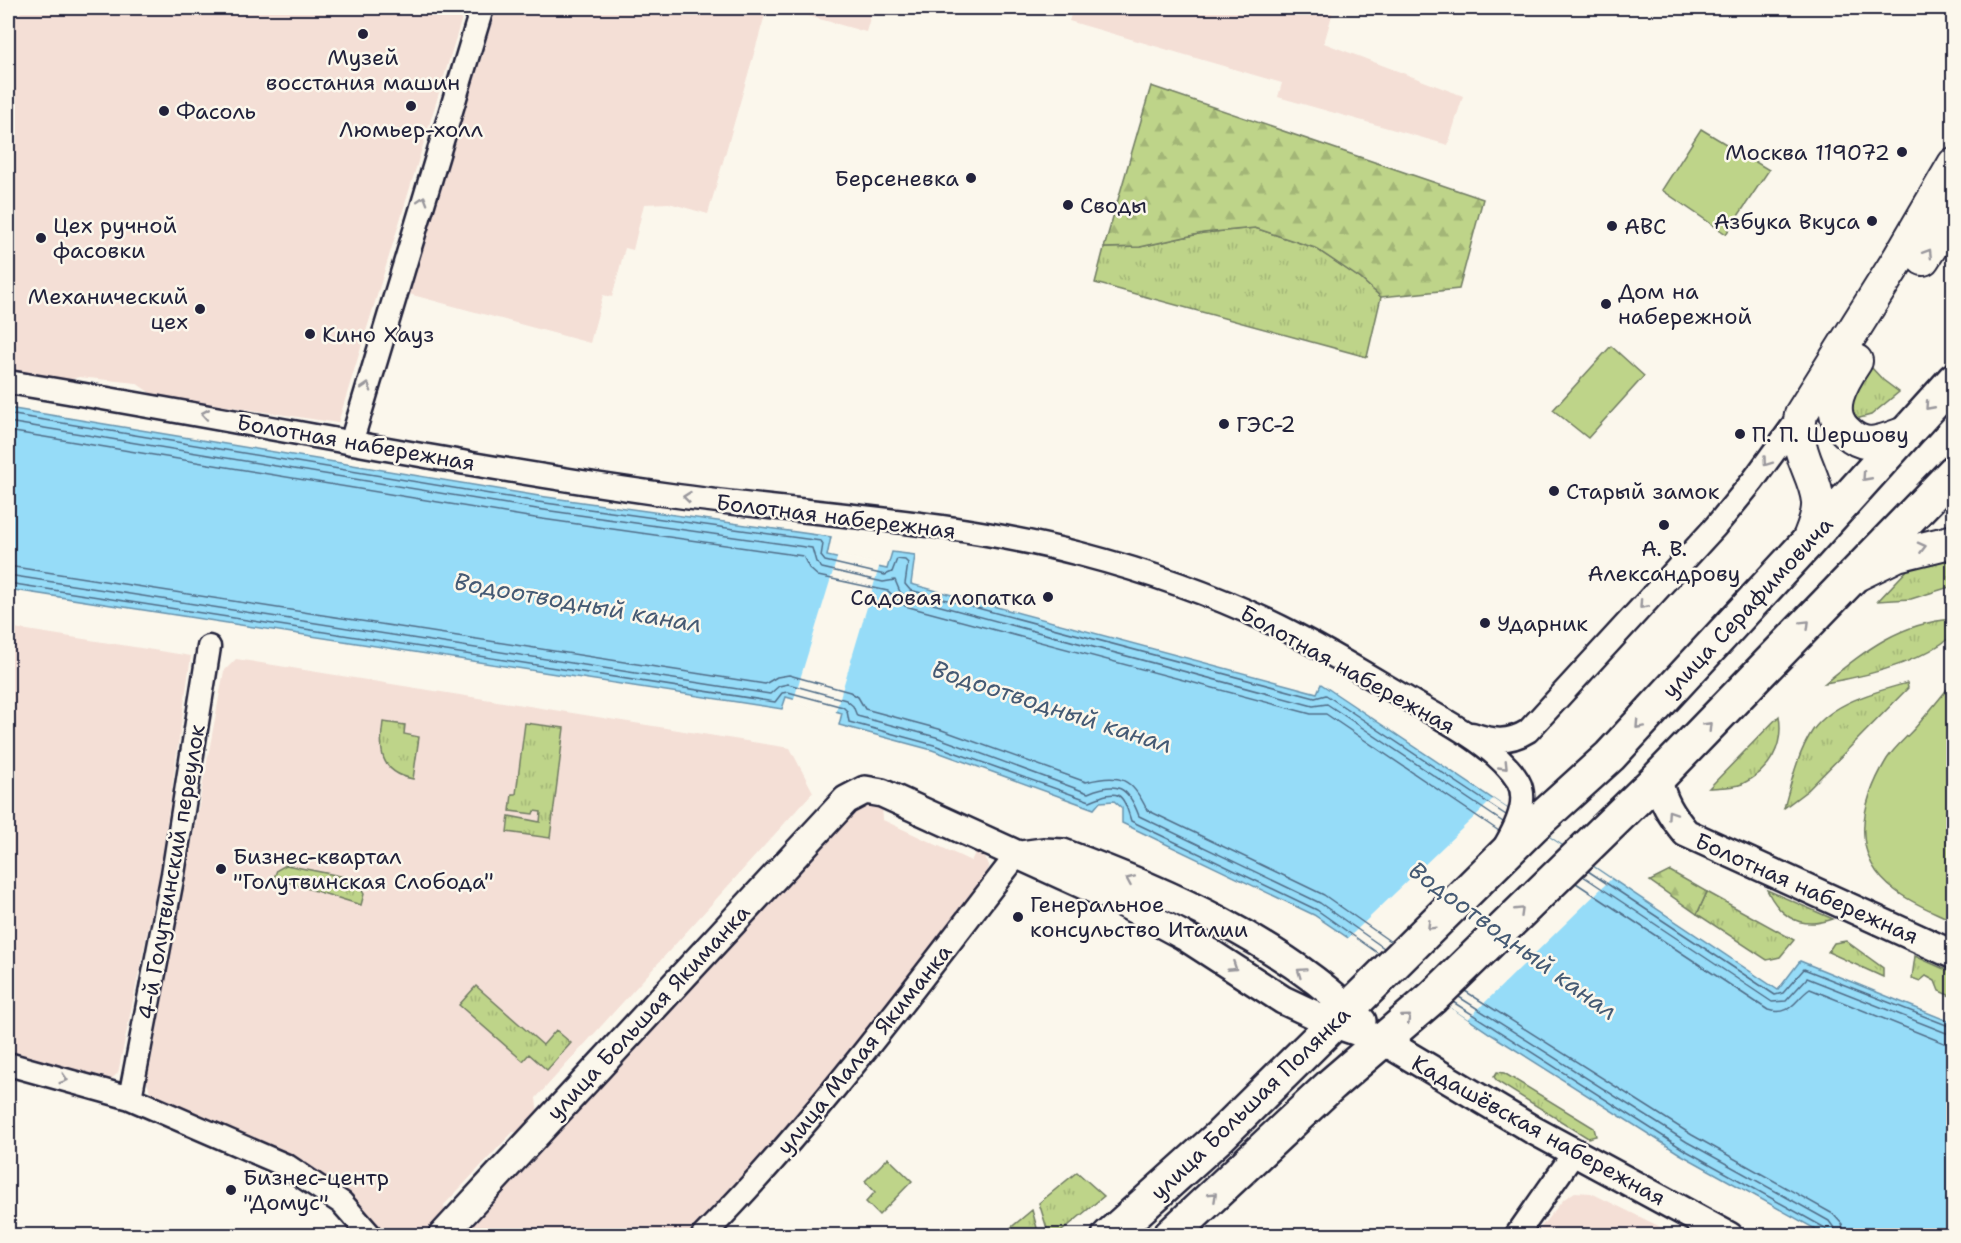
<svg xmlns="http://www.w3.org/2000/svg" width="1961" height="1243" font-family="'Shantell Sans',sans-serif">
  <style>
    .built { fill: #f4dfd6 }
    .grass { fill: url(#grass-tufts); stroke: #707b62; stroke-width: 1.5 }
    .forest { fill: url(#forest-firs); stroke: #707b62; stroke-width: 1.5 }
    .park { fill: #bed489; stroke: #707b62; stroke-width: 1.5 }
    .water { fill: #96dcf8; stroke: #6892ac; stroke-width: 1.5 }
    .pier { fill: #fbf7ec }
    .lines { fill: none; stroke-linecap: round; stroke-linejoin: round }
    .shore { stroke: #506c87; stroke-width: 1.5 }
    .minor-casing { stroke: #22223b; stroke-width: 27 }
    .tertiary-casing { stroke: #22223b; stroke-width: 32 }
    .secondary-casing { stroke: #22223b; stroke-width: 36 }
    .primary-casing { stroke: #22223b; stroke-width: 38 }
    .minor { stroke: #fbf7ec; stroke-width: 22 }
    .tertiary { stroke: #fbf7ec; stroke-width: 27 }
    .secondary { stroke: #fbf7ec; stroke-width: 32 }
    .primary { stroke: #fbf7ec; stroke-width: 33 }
    .oneway { stroke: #99979c }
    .poi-dot { fill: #22223b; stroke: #fbf7ec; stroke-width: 2 }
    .labels { text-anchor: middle; stroke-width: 5; stroke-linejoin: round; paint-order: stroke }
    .poi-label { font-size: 22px; fill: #22223b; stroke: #fbf7ec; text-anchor: start }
    .street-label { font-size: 22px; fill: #22223b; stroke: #fbf7ec }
    .water-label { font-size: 24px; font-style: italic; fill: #455a74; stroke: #fbf7ec }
  </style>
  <defs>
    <pattern id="grass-tufts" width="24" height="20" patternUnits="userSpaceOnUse" patternTransform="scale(1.5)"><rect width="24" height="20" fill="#bed489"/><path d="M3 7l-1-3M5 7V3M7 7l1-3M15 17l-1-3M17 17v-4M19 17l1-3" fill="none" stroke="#a3b677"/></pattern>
    <pattern id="forest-firs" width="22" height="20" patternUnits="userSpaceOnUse" patternTransform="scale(1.5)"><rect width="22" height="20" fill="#bed489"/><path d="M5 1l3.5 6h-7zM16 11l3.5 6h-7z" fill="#a3b677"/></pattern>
  </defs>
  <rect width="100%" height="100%" fill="#fbf7ec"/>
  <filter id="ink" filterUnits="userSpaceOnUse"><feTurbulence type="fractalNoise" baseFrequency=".0167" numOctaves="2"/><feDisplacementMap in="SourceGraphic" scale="12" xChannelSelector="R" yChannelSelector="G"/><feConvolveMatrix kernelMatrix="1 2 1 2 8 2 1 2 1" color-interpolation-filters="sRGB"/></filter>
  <g filter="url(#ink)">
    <path class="built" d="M26,8H465L338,423L153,395L136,383L79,377L65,381L8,372V22Z
      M496,8H767L708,214L669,203L644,204L633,250L625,248L612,297L603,295L590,343L409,294Z
      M780,8H873L866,32Z
      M1073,8H1334L1324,43L1463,96L1448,145L1278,97L1282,83L1069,21Z
      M8,627L191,656L160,871L118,1073L109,1081L8,1052Z
      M236,659L790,748L813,792L536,1098L538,1116L524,1132H513L444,1205L445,1216L427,1235H384L338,1185L294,1155L151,1095L147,1082L224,671Z
      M864,804L882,808L883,820L971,861L976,851L984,855L989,867L985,877L822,1093L734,1191L690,1235L459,1236L851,812Z
      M1575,1192L1591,1193L1677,1235H1534L1564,1199Z"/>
    <path class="grass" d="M1255,228L1315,248L1361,279L1381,297L1367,357L1095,283L1104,248L1140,247L1203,233Z
      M1870,366L1883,380L1899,392L1871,415L1856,419L1852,416L1849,396Z
      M1953,556V586L1911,599L1878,601L1913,564Z
      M1953,619V635C1920,663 1868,676 1825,683C1866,650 1899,623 1953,619Z
      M1907,683L1908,688L1808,790L1784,808C1791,783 1798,752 1813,730C1834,702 1875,692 1907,683Z
      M1779,716C1784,746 1770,771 1742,784C1733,788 1719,787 1709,788Z
      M383,722L405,725L404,734L419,737L413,779C379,772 379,750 383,722Z
      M525,723L564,728L550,838L507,832L509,816L540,822L541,812L534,811L533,814L510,811L512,794H516Z
      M286,865L355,879L364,894L361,905L274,878L277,870Z
      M1767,890L1833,919C1802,930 1781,919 1767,890Z
      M1707,892L1794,940L1780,957L1767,960L1697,914Z
      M1846,941L1883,968V977L1828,952L1834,943Z
      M1915,956L1953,973V997L1939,991L1935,981L1926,976L1920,981L1912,978Z
      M476,986L543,1045L556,1030L571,1043L547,1070L529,1054L523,1061L459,1005Z
      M1497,1072L1504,1073L1594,1128L1596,1136L1588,1138L1498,1082L1494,1077Z
      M1077,1172L1104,1196L1057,1235H1049L1039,1203Z
      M1032,1210L1039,1235H1002Z"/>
    <path class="forest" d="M1151,86L1483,199L1459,289L1381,297L1361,279L1315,248L1255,228L1203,233L1140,247L1104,248Z
      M1670,871L1707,892L1697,914L1650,881Z"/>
    <path class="park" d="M1701,129L1769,170L1726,234L1662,190Z
      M1611,346L1644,376L1588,438L1553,410Z
      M1953,682V921C1935,912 1913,904 1896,891C1848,856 1861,802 1887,759C1894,748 1906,738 1915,728C1928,713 1941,697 1953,682Z
      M888,1158L912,1181L879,1215L866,1202L875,1192L865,1181Z"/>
    <path class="water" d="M8,408L539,496L831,537L827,556L887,569L892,552L915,555L911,584L1317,693L1321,684L1778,990L1800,961L1953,1023V1235H1826L1680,1154L1492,1035L1314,915L1122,823V808L1114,801L1100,802L1094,809L932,750L839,725L842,713L786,697L782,709L8,589Z"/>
    <path class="pier" d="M838,555L880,564L835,714L793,702Z
      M1493,799L1611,879L1468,1019L1347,939Z"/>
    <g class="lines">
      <path class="shore" d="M8,414L538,502L821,541L823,544L821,556L825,561L885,575L892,572L897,559L905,560L908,563L905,584L910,590L1315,698L1326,695L1506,815
        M8,422L537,509L812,548L816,562L822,568L883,582L895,580L900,592L907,597L1313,706L1327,704L1503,822
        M8,431L535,518L803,556L809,568L818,576L888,591L905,606L1311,714H1326L1499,831
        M8,566L765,684L777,677L789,675L850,692L858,697L865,709L939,729L1086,782C1120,773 1132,778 1147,810L1324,895L1391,942
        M8,575L770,694L779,686L788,684L846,700L853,706L857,716L936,737L1088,793C1117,781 1128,786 1139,816L1320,903L1384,948
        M8,583L775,702L782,693L788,692L843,707L847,711L849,722L934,745L1090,801C1119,789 1122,791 1131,821L1317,910L1379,954
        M1588,871L1775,995L1783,993L1804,969L1954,1028
        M1583,876L1772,1002L1786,1001L1807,978L1954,1036
        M1576,883L1768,1010C1791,1017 1795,999 1810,989L1944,1043L1954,1045
        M1465,991L1692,1135L1833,1214L1842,1224L1845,1236
        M1459,997L1687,1142L1829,1221L1834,1228L1835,1236
        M1453,1002L1683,1149L1825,1228L1828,1236"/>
      <defs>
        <path id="minor" d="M8,382C229,418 448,464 670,495C807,514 946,519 1080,554C1145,571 1207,592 1268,621C1317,644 1365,674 1413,702C1446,721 1497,747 1518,781C1529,800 1516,827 1506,844
          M351,443L482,8
          M1472,734C1492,741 1509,743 1528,731L1715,527L1752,482L1801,415
          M8,1064L130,1098L287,1166L342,1203L371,1236
          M130,1098L173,874L209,647
          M703,1236C819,1118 916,985 1017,855
          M1516,1236L1574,1153"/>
        <path id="tertiary" d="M1658,778C1662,801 1671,815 1686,833L1954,955
          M1021,855L1043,852L1063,853C1165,890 1284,943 1362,1021
          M442,1236L846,800L865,790L882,793L1117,900L1184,936L1283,1000L1332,1023L1382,1040L1533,1130L1729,1236"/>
        <path id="secondary" d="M1923,259L1954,211
          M1856,361C1842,382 1823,412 1848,433C1853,438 1861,442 1869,443C1881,443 1894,437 1905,433
          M1807,543C1812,530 1819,517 1818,502C1816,479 1801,460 1799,438C1798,431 1800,422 1801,414L1899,258L1954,164
          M1858,574L1897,555L1954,541"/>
        <path id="primary" d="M1109,1236L1220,1136L1533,826L1610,756L1807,543L1954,380
          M1170,1236L1332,1084L1433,997L1658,778L1954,472"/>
      </defs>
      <use href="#minor" class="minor-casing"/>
      <use href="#tertiary" class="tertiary-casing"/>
      <use href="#secondary" class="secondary-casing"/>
      <use href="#primary" class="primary-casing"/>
      <use href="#minor" class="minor"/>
      <use href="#tertiary" class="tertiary"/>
      <use href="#secondary" class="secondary"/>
      <use href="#primary" class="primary"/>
    </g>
    <defs><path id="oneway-chevron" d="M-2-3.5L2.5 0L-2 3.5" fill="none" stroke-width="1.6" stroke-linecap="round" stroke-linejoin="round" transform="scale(1.5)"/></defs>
    <g class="oneway">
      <use href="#oneway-chevron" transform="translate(423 200) rotate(-73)"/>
      <use href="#oneway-chevron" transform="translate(1928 253) rotate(-58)"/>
      <use href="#oneway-chevron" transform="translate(367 387) rotate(-73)"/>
      <use href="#oneway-chevron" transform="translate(1929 406) rotate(132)"/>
      <use href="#oneway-chevron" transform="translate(205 414) rotate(-170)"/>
      <use href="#oneway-chevron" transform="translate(1767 462) rotate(126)"/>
      <use href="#oneway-chevron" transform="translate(1866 477) rotate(132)"/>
      <use href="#oneway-chevron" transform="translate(687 497) rotate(-174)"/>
      <use href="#oneway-chevron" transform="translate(1922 547) rotate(-14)"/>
      <use href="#oneway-chevron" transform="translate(1643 605) rotate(132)"/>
      <use href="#oneway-chevron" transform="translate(1806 624) rotate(-45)"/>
      <use href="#oneway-chevron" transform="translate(1639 725) rotate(133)"/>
      <use href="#oneway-chevron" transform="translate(1708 726) rotate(-46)"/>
      <use href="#oneway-chevron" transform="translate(1504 766) rotate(46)"/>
      <use href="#oneway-chevron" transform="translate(1671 814) rotate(-124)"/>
      <use href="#oneway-chevron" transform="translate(1130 880) rotate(-156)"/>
      <use href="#oneway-chevron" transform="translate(1520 911) rotate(-44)"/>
      <use href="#oneway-chevron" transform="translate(1431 926) rotate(135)"/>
      <use href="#oneway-chevron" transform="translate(1233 967) rotate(33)"/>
      <use href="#oneway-chevron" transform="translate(1301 972) rotate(-145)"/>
      <use href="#oneway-chevron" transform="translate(1407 1018) rotate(-40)"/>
      <use href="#oneway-chevron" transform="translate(64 1079) rotate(17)"/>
      <use href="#oneway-chevron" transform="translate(1213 1196) rotate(-43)"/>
    </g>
  </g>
  <g class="poi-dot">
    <circle cx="363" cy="34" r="6"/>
    <circle cx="411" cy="106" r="6"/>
    <circle cx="164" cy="111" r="6"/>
    <circle cx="1902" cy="152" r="6"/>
    <circle cx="971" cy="178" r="6"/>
    <circle cx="1068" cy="205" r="6"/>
    <circle cx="1872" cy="221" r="6"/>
    <circle cx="1612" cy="226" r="6"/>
    <circle cx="41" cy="238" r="6"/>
    <circle cx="1606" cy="304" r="6"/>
    <circle cx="200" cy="309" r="6"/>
    <circle cx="310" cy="334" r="6"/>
    <circle cx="1224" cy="424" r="6"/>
    <circle cx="1740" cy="434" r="6"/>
    <circle cx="1554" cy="491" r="6"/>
    <circle cx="1664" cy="525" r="6"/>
    <circle cx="1048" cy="597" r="6"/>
    <circle cx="1485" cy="623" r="6"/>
    <circle cx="221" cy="869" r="6"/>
    <circle cx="1018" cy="917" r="6"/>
    <circle cx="231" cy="1190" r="6"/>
  </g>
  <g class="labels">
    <g class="poi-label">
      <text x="363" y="65" text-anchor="middle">Музей<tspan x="363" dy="25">восстания машин</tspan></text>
      <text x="176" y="119">Фасоль</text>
      <text x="411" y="137" text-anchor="middle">Люмьер-холл</text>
      <text x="1890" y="160" text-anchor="end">Москва 119072</text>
      <text x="959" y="186" text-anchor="end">Берсеневка</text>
      <text x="1080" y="213">Своды</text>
      <text x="1860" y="229" text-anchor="end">Азбука Вкуса</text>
      <text x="53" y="233">Цех ручной<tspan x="53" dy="25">фасовки</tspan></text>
      <text x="1624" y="234">ABC</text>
      <text x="1618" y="299">Дом на<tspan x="1618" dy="25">набережной</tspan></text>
      <text x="188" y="304" text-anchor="end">Механический<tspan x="188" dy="25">цех</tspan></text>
      <text x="322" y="342">Кино Хауз</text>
      <text x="1236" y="432">ГЭС-2</text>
      <text x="1752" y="442">П. П. Шершову</text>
      <text x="1566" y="499">Старый замок</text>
      <text x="1664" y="556" text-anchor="middle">А. В.<tspan x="1664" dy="25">Александрову</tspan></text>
      <text x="1036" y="605" text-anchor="end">Садовая лопатка</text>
      <text x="1497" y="631">Ударник</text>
      <text x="233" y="864">Бизнес-квартал<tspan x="233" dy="25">"Голутвинская Слобода"</tspan></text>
      <text x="1030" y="912">Генеральное<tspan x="1030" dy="25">консульство Италии</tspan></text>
      <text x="243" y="1185">Бизнес-центр<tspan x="243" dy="25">"Домус"</tspan></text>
    </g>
    <g class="street-label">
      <text transform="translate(356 442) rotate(10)" y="8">Болотная набережная</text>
      <text transform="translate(836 516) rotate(7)" y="8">Болотная набережная</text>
      <text transform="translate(1747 607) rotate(-47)" y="8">улица Серафимовича</text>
      <text transform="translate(1348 669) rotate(29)" y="8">Болотная набережная</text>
      <text transform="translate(171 872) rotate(-80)" y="8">4-й Голутвинский переулок</text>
      <text transform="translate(1807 888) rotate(24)" y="8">Болотная набережная</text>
      <text transform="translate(648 1012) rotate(-47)" y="8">улица Большая Якиманка</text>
      <text transform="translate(864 1049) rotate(-51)" y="8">улица Малая Якиманка</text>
      <text transform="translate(1250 1103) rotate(-44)" y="8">улица Большая Полянка</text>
      <text transform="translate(1539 1130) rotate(29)" y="8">Кадашёвская набережная</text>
    </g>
    <g class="water-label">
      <text transform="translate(578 603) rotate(10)" y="8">Водоотводный канал</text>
      <text transform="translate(1052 707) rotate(18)" y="8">Водоотводный канал</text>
      <text transform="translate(1513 941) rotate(36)" y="8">Водоотводный канал</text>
    </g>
  </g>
  <rect width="1961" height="1243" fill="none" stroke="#fbf7ec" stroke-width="30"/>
  <rect x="15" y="15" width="1931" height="1213" fill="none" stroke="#22223b" stroke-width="2" filter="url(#ink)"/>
</svg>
